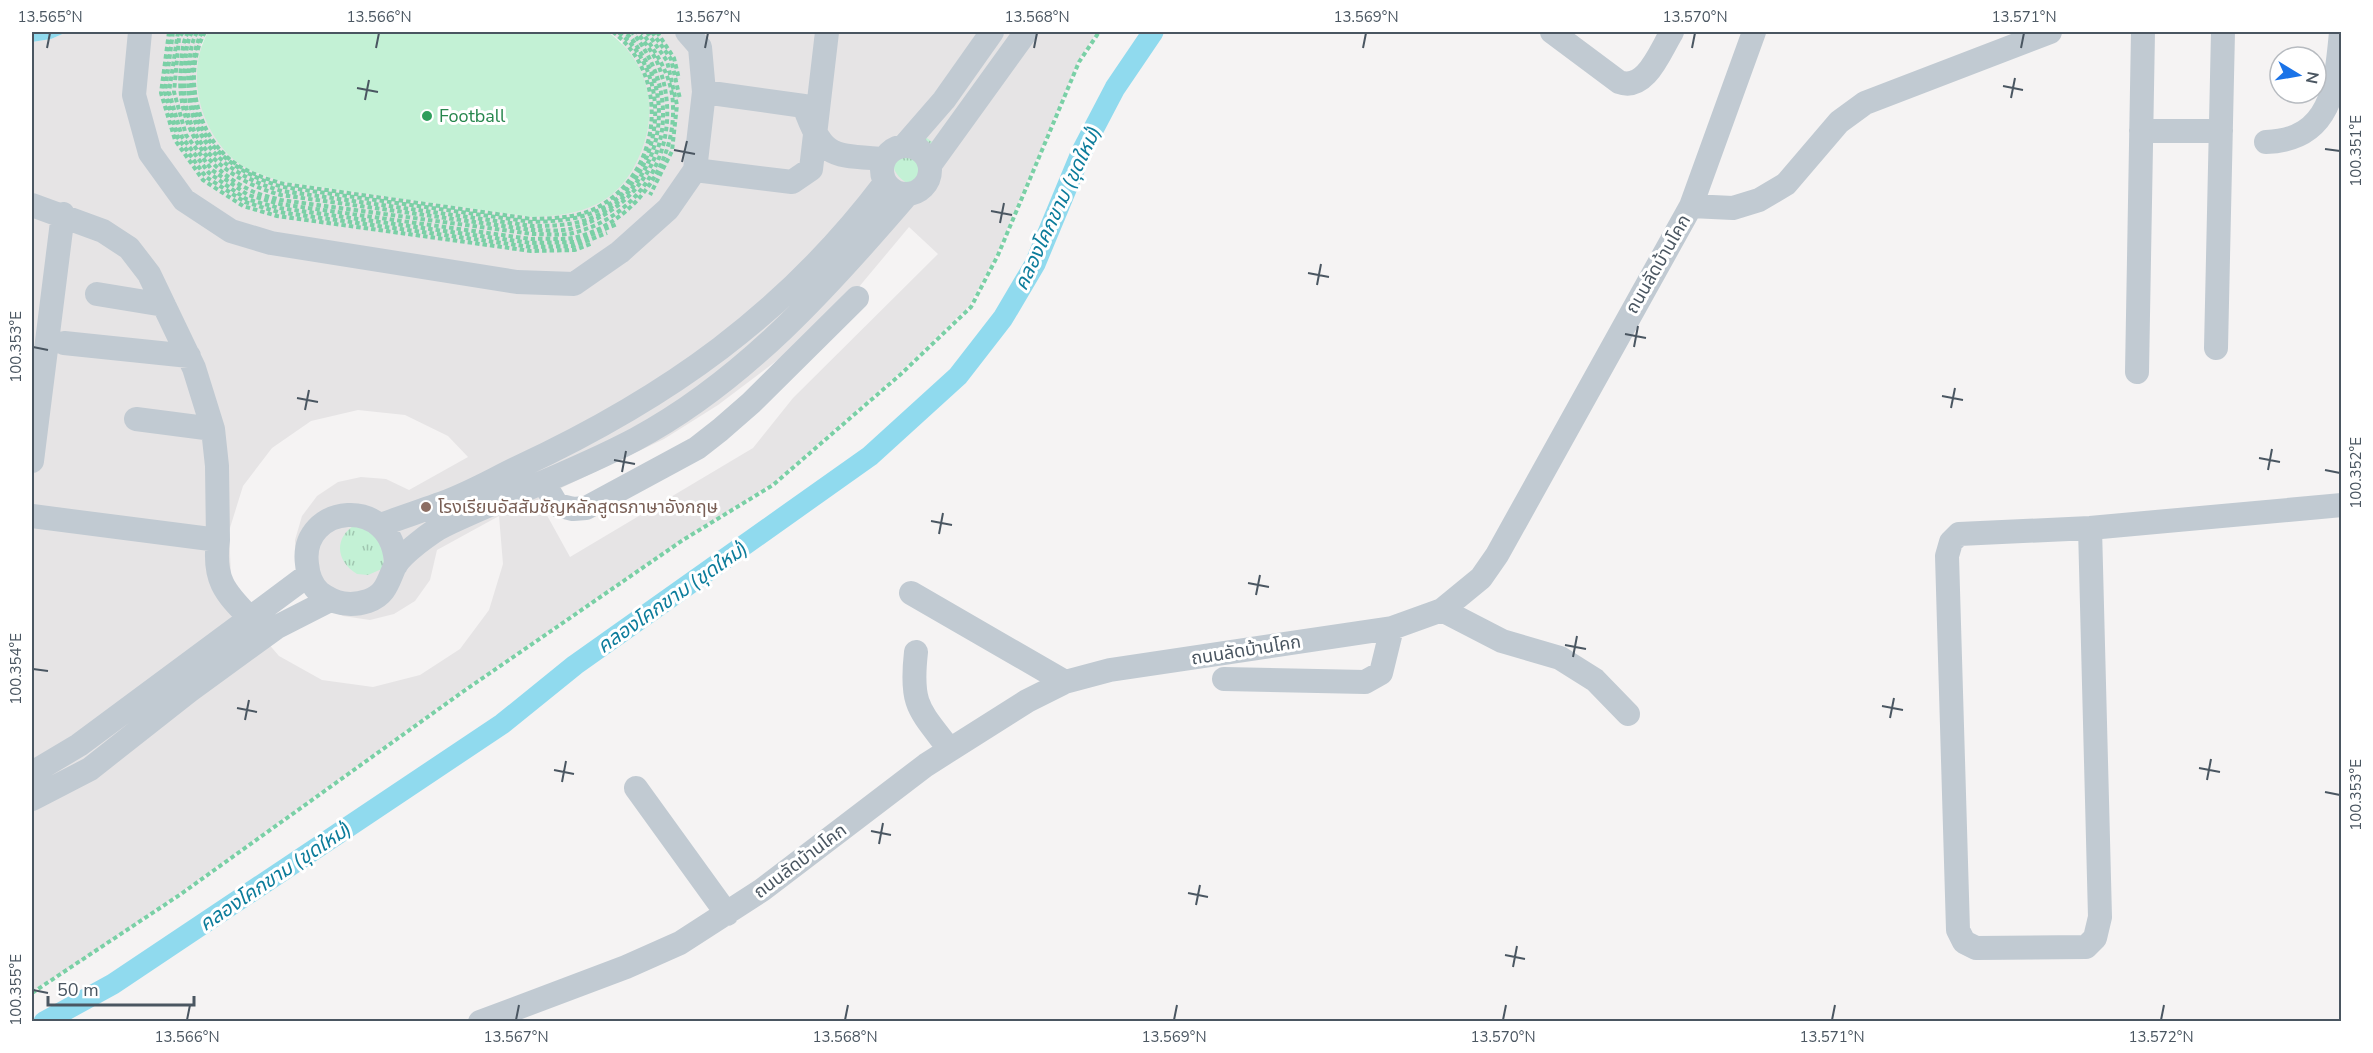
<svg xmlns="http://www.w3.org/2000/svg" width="2373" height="1053" font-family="'Nunito Sans','Noto Sans Thai',sans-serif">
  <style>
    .education { fill: #e6e4e5; fill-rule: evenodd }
    .grass { fill: #c3f1d5 }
    .park { fill: url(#park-tufts) }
    .water { fill: #90daee }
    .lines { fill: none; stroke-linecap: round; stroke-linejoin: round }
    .canal { stroke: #90daee; stroke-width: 21 }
    .path { stroke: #7ad0a6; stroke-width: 4; stroke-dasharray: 4.5 3; stroke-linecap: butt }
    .minor { stroke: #c1cad2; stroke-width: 24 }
    .ticks { fill: none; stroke: #4a5661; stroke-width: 2 }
    .leisure-dot { fill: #2e9e5b; stroke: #fff; stroke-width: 2 }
    .education-dot { fill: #8d6e63; stroke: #fff; stroke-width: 2 }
    .labels { text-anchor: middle; stroke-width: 6; stroke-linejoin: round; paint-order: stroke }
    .leisure-label { font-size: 18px; fill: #27864d; stroke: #fff; text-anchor: start }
    .street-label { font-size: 18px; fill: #4a5661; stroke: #fff }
    .education-label { font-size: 18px; fill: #785e54; stroke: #fff; text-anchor: start }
    .water-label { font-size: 20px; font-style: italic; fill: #0c7c9b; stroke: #fff }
    .neatline { fill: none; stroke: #4a5661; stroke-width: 2 }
    .ticks-label { font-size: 15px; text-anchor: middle; fill: #4a5661 }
  </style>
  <defs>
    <pattern id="park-tufts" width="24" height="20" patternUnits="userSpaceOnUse" patternTransform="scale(1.5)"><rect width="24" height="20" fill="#c3f1d5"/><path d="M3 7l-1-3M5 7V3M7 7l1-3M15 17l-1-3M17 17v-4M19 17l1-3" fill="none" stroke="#a0c6b0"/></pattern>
  </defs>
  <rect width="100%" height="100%" fill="#f5f3f3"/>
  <path class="education" d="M67,32H208L201,45L258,174L284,182L532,217L623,42L608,32H1097L1078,61L996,255L969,306L900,372L772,484L683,539L460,692L180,893L84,959L32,991V42L51,39ZM909,227L938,254L793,398L753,448L570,557L538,499L664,439L718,405L792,349L853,294ZM358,410L405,415L448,436L468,457L409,490L386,479L361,477L338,482L317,496L302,516L295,540L296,562L321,604L343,616L370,620L394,614L415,601L430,580L437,550L499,516L503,564L489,610L460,649L420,675L373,687L322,680L279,656L248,620L231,576L229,531L243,486L272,448L311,421Z"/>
  <path class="grass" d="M208,32H608C652,64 660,116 636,163C629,178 615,195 599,203C577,214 557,216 532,217L284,182C264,176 241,169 227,153C197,120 187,71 208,32Z"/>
  <path class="park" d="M924,136L938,146L939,171L926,183L909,184C894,176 890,165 894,149Z
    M356,524L382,527L384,568L368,575L357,574C335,561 334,537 356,524Z"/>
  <path class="water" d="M32,32H67L51,39L32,42Z"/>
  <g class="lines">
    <path class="canal" d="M44,1022L113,984L502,724L575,665L870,456L958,376L1003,318L1035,264L1082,151L1115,88L1153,32"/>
    <path class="path" d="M169,32L161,93L175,140L203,180L243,206L277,216L531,251L575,250L593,243
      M173,32L165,92L178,138L206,177L245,202L278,212L531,247L574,246L607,233
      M178,32L169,92L182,137L209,173L246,199L279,208L531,243L574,242L617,224
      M183,32L179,38L174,92L186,135L212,170L248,195L280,204L531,239C544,238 560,240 573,238C632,225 675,166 673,107C673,78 657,54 642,32
      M188,32C182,43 182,55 181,67C175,119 202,167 250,190C259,195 271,197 281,200L532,234C545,234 561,236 573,233C648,214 685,138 659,67C655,54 644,42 637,32
      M192,32C186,43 186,55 185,68C177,136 219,178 281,195L532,230C545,230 561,232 573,228C663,202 691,103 632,32
      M197,32C191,43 190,54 189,67C182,134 221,174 282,191L532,226C558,226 584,225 607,210C659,177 675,104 641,53C636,45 632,37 624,32
      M202,32C195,45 194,57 192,72C186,134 228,172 283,187L532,222C558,221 580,220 603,208C665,175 674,73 618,32
      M205,32C184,70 194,126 226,156C242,171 263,178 284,184L532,219C557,218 582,218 603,204C663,167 669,74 613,32
      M647,32L667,61L677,105L672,151L650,195
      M652,32L671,59L680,99
      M657,32L674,58L679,79
      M32,993L181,894L461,693L683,540L773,485L901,374L971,307L998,255L1079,62L1099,32"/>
    <path class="minor" d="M140,32L134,95L150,153L184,200L231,231L271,243L517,282L574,284L620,252L668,209L695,170L792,182L811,169L827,32
      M687,32L700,47L704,92
      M1552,32L1619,82C1646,92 1660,51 1672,32
      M2141,131H2221
      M2266,142C2332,140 2336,85 2341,32
      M882 170a24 24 0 1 1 48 0a24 24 0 1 1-48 0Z
      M904,146L944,100L992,32
      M930,165L1026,32
      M695,170L704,92L804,106C823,159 832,155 884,159
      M32,205L103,231L129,248L149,274L194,368L213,429L217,466L218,540
      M1691,206L1733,208L1759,200L1786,184L1839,122L1865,103L2050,32
      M97,294L164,305
      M64,343L189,356
      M2216,348L2223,32
      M2137,372L2143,32
      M136,419L213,429
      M32,461L63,214
      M544,483L557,505L573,509L586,508L697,448L720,430L751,403L857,298
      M32,516L218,540C213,579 224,592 251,619
      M381,525C399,518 418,512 437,505C465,496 492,480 519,467C667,398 786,314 885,183
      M2090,528L2100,917L2095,938L2086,947L1976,948L1964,942L1958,930L1947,556L1951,542L1959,534L2090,528L2342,505
      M396,565C394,493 299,504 307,564C308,575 312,586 320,593C335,604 350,607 368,601C386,595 388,581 395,566C402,554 432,531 445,525C508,495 574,472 636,439C744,381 828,287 907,195
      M911,593L1065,682
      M1442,610L1502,641L1560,658L1595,680L1628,714
      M916,652C910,706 919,709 950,750
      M1224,679L1365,682L1381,673L1392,628
      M32,773L79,745L308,575
      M636,788L727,914
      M32,799L90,769L189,691L277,627L330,600
      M480,1022L626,967L680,943L762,890L926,765L1027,701L1065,682L1110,670L1392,628L1442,610L1481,578L1497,555L1691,206L1754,32"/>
  </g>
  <path class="ticks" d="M47,48L50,33M376,48L379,33M705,48L708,33M1034,48L1037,33M1363,48L1366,33M1692,48L1695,33M2021,48L2024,33M2003,86L2023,90M357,88L378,92M2011,98L2015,78M365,100L369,80M2325,149L2340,151M674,150L695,154M682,162L687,141M991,211L1012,215M1000,223L1004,203M1308,273L1329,277M1317,285L1321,264M1625,334L1646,338M33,347L48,350M1634,347L1638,326M1942,396L1963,400M297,398L318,402M1951,408L1955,388M305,410L309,390M2259,458L2280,462M614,460L635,464M2268,470L2272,449M2325,470L2340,473M622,472L626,451M931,521L952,525M939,534L943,513M1248,583L1269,587M1256,595L1260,575M1565,645L1586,649M1573,657L1577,636M33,669L48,671M1882,706L1903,710M237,708L257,712M1890,718L1894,698M245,720L249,700M2199,768L2220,772M554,770L574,774M2207,780L2211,759M562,782L566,761M2325,792L2340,795M871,831L891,835M879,844L883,823M1188,893L1208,897M1196,905L1200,885M1505,955L1525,959M1513,967L1517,946M33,990L48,993M187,1020L190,1005M516,1020L519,1005M845,1020L848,1005M1174,1020L1177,1005M1503,1020L1506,1005M1832,1020L1835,1005M2161,1020L2164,1005"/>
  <circle class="leisure-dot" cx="427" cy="116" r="6"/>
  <circle class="education-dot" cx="426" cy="507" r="6"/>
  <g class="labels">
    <g class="leisure-label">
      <text x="439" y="122">Football</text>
    </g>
    <g class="street-label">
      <text transform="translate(1658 264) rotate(-60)" y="6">ถนนลัดบ้านโคก</text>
      <text transform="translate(1246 650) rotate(-9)" y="6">ถนนลัดบ้านโคก</text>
      <text transform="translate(800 861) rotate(-37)" y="6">ถนนลัดบ้านโคก</text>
    </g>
    <g class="education-label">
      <text x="438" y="513">โรงเรียนอัสสัมชัญหลักสูตรภาษาอังกฤษ</text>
    </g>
    <g class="water-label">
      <text transform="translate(1057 208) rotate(-65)" y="7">คลองโคกขาม (ขุดใหม่)</text>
      <text transform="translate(672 597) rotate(-35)" y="7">คลองโคกขาม (ขุดใหม่)</text>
      <text transform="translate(275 876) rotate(-34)" y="7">คลองโคกขาม (ขุดใหม่)</text>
    </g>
  </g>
  <rect width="2373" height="1053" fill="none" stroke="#ffffff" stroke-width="66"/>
  <g transform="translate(2298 75) rotate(101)"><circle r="28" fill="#ffffff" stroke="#b7bbc0" stroke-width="1.5"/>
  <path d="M0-4.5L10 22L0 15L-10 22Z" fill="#1a73e8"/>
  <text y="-9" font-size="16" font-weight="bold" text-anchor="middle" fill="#4a5661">N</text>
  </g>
  <path d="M48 996v9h146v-9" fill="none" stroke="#4a5661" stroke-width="3"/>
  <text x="57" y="996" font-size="18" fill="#4a5661" stroke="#ffffff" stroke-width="4.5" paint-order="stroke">50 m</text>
  <rect x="33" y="33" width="2307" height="987" class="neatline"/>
  <g class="ticks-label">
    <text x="50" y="22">13.565°N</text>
    <text x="379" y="22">13.566°N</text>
    <text x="708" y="22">13.567°N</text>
    <text x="1037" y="22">13.568°N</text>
    <text x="1366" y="22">13.569°N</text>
    <text x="1695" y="22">13.570°N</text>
    <text x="2024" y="22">13.571°N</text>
    <text transform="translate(2356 151) rotate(-90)" y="5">100.351°E</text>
    <text transform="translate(16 347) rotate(-90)" y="5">100.353°E</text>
    <text transform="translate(2356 473) rotate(-90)" y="5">100.352°E</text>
    <text transform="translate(16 669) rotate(-90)" y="5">100.354°E</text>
    <text transform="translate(2356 795) rotate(-90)" y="5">100.353°E</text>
    <text transform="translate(16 990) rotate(-90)" y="5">100.355°E</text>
    <text x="187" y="1042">13.566°N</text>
    <text x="516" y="1042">13.567°N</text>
    <text x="845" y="1042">13.568°N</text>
    <text x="1174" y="1042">13.569°N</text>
    <text x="1503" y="1042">13.570°N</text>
    <text x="1832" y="1042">13.571°N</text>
    <text x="2161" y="1042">13.572°N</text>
  </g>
</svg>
